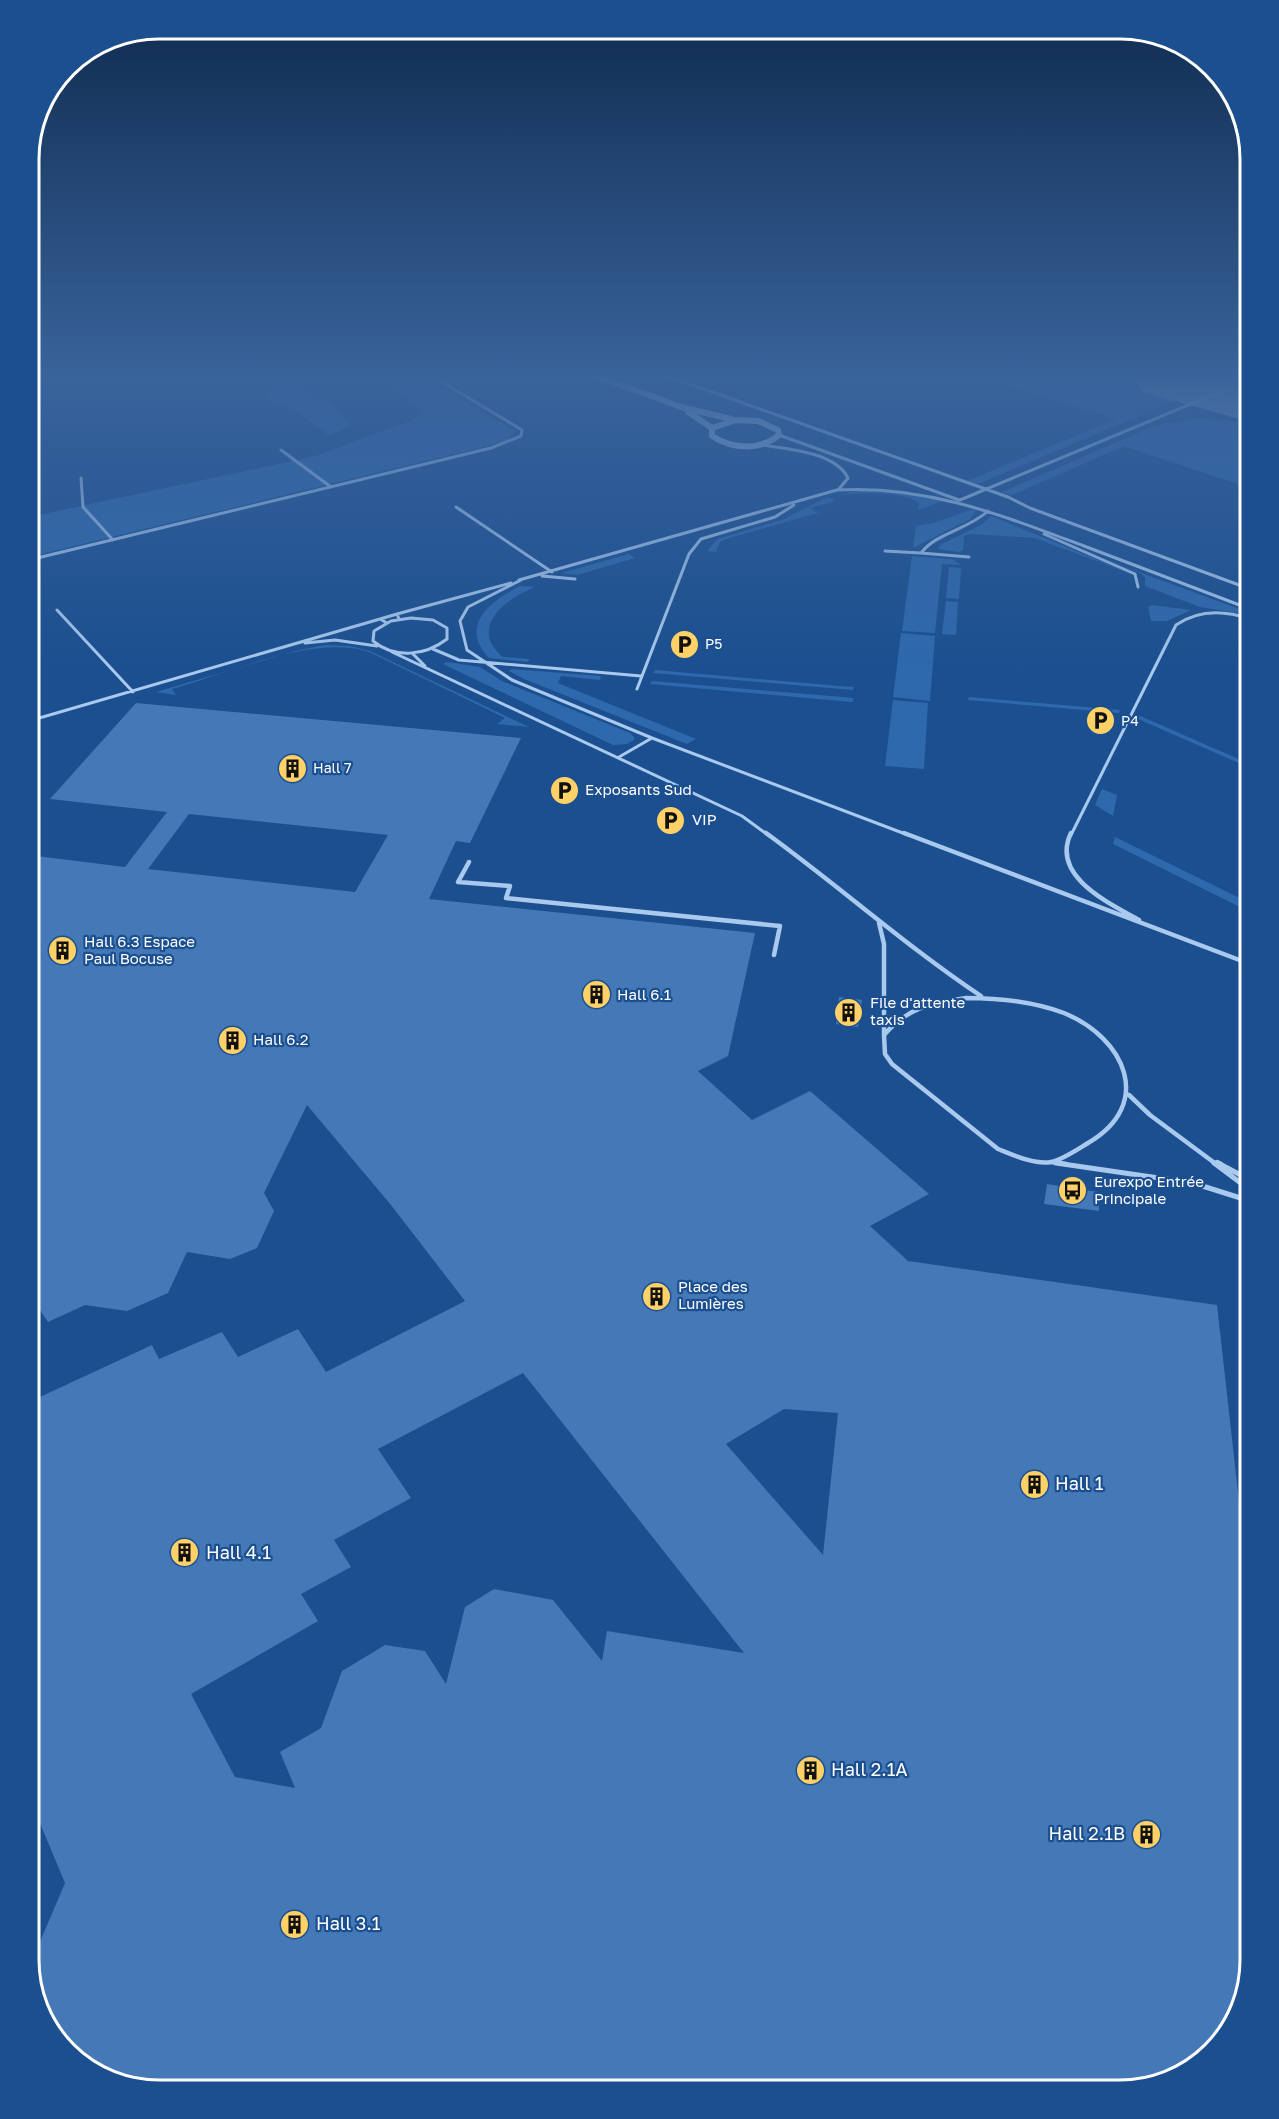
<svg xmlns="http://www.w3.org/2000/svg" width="1279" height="2119" font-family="'Golos Text',sans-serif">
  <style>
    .green { fill: #2e69ad }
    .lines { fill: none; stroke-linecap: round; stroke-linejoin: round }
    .runway { fill: #8da7c7; fill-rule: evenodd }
    .building { fill: #4478b7; fill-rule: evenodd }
    .service-far2 { stroke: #a9c9ee; stroke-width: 3 }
    .service-far1 { stroke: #a9c9ee; stroke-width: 4.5 }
    .service { stroke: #a9c9ee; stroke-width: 5 }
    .tertiary { stroke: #a9c9ee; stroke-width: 6 }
    .labels { text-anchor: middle; stroke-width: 4.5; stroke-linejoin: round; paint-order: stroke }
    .far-poi-label { font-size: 14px; fill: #fff; stroke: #1b4f8f; text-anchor: start }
    .poi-label { font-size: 15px; fill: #fff; stroke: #1b4f8f; text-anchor: start }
    .near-poi-label { font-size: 18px; fill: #fff; stroke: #1b4f8f; text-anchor: start }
    .rim { fill: none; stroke: #fff; stroke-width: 3 }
  </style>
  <rect width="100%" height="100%" fill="#1b4f8f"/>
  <path class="green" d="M251,373H347L303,385L313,397L333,405L351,426L329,435L291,409L264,398L274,387L258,382Z
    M363,373H418L515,431L507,440L491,445L29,557V517L316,456L412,420L424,411L389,384Z
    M969,373H1092L1174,398L1169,403L978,484L967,481L1116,419Z
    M1196,418L1250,423V488L1124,446L1012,495L1002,492L1154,426Z
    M866,489L907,491L942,501L918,510L919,503C904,490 856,493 838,495Z
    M828,497L835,501L810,508L818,513L726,539L720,542L716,552L707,551L717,539L782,520Z
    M973,509L977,510L970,519L913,548L916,526L933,523Z
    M991,516L1129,573L1035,538L970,534L964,536L963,550L959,552L938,549L940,545L983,524Z
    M1082,551L1250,613V615L1200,607L1145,586V577L1140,573Z
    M629,554L635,558L577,575L561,573Z
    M912,556L952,559L961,565L942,564L935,633L902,631Z
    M949,567L961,568L959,599L946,598Z
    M520,586L535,587C507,598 467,627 503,657L530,659L527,662L489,658C458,625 491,601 520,586Z
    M946,601L958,602L956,635L942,634Z
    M1152,605L1191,610L1167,621H1151L1148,607Z
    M901,633L935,636L930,701L893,697Z
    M325,645L350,646L370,651L529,727L497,724L505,718L369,652C313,634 228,673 172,689L176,695L156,692L295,651Z
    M447,662L480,667L502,681L630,733L634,737V740L627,744L613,745L443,664Z
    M512,669L601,676L600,680L561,676L558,683L696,739L687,744L524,679L509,671Z
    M655,670L839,686L854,687L853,690L653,673Z
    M652,681L854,698L852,702L650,684Z
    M969,697L1120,710L1119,713L968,700Z
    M893,700L928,703L924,769L885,766Z
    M1138,715L1250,764V768L1136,718Z
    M1102,789L1117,795L1113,816L1095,805Z
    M1115,837L1250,903V912L1113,844Z"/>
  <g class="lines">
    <path class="runway" d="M1130,373H1250V422L1143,392Z"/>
  </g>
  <path class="building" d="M136,703L521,738L470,843L456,841L429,899L755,933L728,1056L698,1071L752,1120L810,1091L929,1194L870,1226L908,1261L1217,1305L1250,1599V1960L1229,2032L1178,2077L1120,2091L151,2090L87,2069L42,2018L30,1965L65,1883L29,1797V1402L152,1345L159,1359L222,1332L238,1357L298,1329L326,1372L465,1301L391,1205L307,1105L264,1193L274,1211L257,1248L230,1259L187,1252L168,1293L127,1311L85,1305L48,1322L29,1294V855L125,867L167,812L50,799ZM189,814L388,835L355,892L148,869ZM523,1373L744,1653L607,1631L602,1661L553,1600L494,1589L465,1607L446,1684L425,1651L385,1645L342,1671L321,1728L280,1752L295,1788L235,1777L191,1694L318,1621L301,1594L351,1567L334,1540L411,1498L378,1449ZM784,1409L838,1413L823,1555L726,1444Z
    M839,997L862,1000L858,1027L836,1024Z
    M1047,1184L1098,1192L1099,1211L1044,1204Z"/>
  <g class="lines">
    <path class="service-far2" d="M659,373L1008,497L1030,508L1250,589
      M779,435L959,500
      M762,445C788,449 835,452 848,478L839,489
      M281,450L331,487
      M81,478L83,507L113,540
      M960,500L1227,389
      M456,507L552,572
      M1044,534L1135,574L1138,587
      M885,551L921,553
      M969,557L921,553C936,533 969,529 988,511
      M29,560L491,448L521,436L522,430L427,373
      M542,576L575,579
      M519,580L837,490C927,485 1001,515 1084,546C1139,567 1195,588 1250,609
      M521,580L468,607L460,621L467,650L512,680L652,738L908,835
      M57,610L133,692
      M411,618L433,620L447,628V639C425,656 395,659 373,641L374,631L391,621Z
      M380,619L397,614
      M399,619L397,614L511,583
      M305,643L335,640L377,646
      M433,649L459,660L641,676
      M392,652L742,816L768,835
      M412,653L425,666
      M637,689L689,554L701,539L775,517L794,505
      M29,721L380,619L387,623
      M619,757L652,738
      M1071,835L1176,625C1199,609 1224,610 1250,619"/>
    <path class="service-far1" d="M766,833C839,886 906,946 981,996
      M904,833L1250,964
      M1071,833C1050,876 1109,903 1139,920
      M469,862L458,882L510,886L506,898L780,926L774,955
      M879,923L884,944V1034
      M966,998C1000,998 1032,1001 1064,1013C1125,1038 1155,1104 1088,1143C1078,1149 1062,1160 1051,1162C1035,1165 1013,1155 998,1149L892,1064L885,1054L884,1035C908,1007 930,1004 966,998Z
      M1129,1095L1150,1115L1216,1164
      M1051,1162L1066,1164
      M1217,1162L1221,1164"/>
    <path class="service" d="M1056,1163L1193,1183L1250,1201
      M1214,1163L1250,1190
      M1218,1163L1250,1180"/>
    <path class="tertiary" d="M589,373L681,407L731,419
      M688,412L712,428
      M736,420L758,421L778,430L779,435C760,451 732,449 712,436V428Z"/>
  </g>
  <linearGradient id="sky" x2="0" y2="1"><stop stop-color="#0f2b4f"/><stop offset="0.56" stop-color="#39639b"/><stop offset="1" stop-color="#39639b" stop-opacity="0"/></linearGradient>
  <rect width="1279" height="670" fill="url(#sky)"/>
  <defs>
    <symbol id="parking-disc" viewBox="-11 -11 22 22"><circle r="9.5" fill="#ffd166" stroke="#1b4f8f"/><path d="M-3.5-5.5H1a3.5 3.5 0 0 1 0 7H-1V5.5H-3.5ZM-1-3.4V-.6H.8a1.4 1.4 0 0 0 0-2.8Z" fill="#111"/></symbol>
    <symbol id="building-disc" viewBox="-11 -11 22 22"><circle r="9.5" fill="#ffd166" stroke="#1b4f8f"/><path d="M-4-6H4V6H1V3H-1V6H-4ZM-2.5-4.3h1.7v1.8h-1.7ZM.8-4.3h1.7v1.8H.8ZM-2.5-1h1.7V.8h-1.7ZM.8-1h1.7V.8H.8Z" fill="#111"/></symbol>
    <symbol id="bus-disc" viewBox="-11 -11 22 22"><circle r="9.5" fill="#ffd166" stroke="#1b4f8f"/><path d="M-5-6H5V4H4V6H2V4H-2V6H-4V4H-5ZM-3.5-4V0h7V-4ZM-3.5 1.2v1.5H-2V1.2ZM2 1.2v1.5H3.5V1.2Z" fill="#111"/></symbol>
  </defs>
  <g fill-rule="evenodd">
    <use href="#parking-disc" x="668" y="628" width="33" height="33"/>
    <use href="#parking-disc" x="1084" y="704" width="33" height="33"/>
    <use href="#building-disc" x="276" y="752" width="33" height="33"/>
    <use href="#parking-disc" x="548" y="774" width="33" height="33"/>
    <use href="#parking-disc" x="654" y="804" width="33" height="33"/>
    <use href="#building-disc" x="46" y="934" width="33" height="33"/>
    <use href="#building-disc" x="580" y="978" width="33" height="33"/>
    <use href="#building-disc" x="832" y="996" width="33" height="33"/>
    <use href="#building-disc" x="216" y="1024" width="33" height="33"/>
    <use href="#bus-disc" x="1056" y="1174" width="33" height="33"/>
    <use href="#building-disc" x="640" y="1280" width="33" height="33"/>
    <use href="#building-disc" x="1018" y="1468" width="33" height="33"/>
    <use href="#building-disc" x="168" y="1536" width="33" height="33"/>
    <use href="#building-disc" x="794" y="1754" width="33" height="33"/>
    <use href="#building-disc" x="1130" y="1818" width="33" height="33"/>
    <use href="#building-disc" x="278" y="1908" width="33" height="33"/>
  </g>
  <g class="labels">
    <g class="far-poi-label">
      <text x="705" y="649">P5</text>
      <text x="1121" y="726">P4</text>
      <text x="313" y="773">Hall 7</text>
    </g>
    <g class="poi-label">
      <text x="585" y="795">Exposants Sud</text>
      <text x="692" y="825">VIP</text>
      <text x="84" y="947">Hall 6.3 Espace<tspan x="84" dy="17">Paul Bocuse</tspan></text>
      <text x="617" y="1000">Hall 6.1</text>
      <text x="870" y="1008">File d'attente<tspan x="870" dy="17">taxis</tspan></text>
      <text x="253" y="1045">Hall 6.2</text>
      <text x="1094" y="1187">Eurexpo Entrée<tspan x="1094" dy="17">Principale</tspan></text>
      <text x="678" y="1292">Place des<tspan x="678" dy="17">Lumières</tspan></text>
    </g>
    <g class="near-poi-label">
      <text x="1055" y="1490">Hall 1</text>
      <text x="206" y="1559">Hall 4.1</text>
      <text x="831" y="1776">Hall 2.1A</text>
      <text x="1125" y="1840" text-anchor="end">Hall 2.1B</text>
      <text x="316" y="1930">Hall 3.1</text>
    </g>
  </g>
  <path d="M0 0H1279V2119H0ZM159 39H1120A120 120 0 0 1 1240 159V1960A120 120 0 0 1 1120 2080H159A120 120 0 0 1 39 1960V159A120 120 0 0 1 159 39Z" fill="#1b4f8f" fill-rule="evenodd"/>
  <path class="rim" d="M159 39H1120A120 120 0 0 1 1240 159V1960A120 120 0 0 1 1120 2080H159A120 120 0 0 1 39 1960V159A120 120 0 0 1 159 39Z"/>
</svg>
